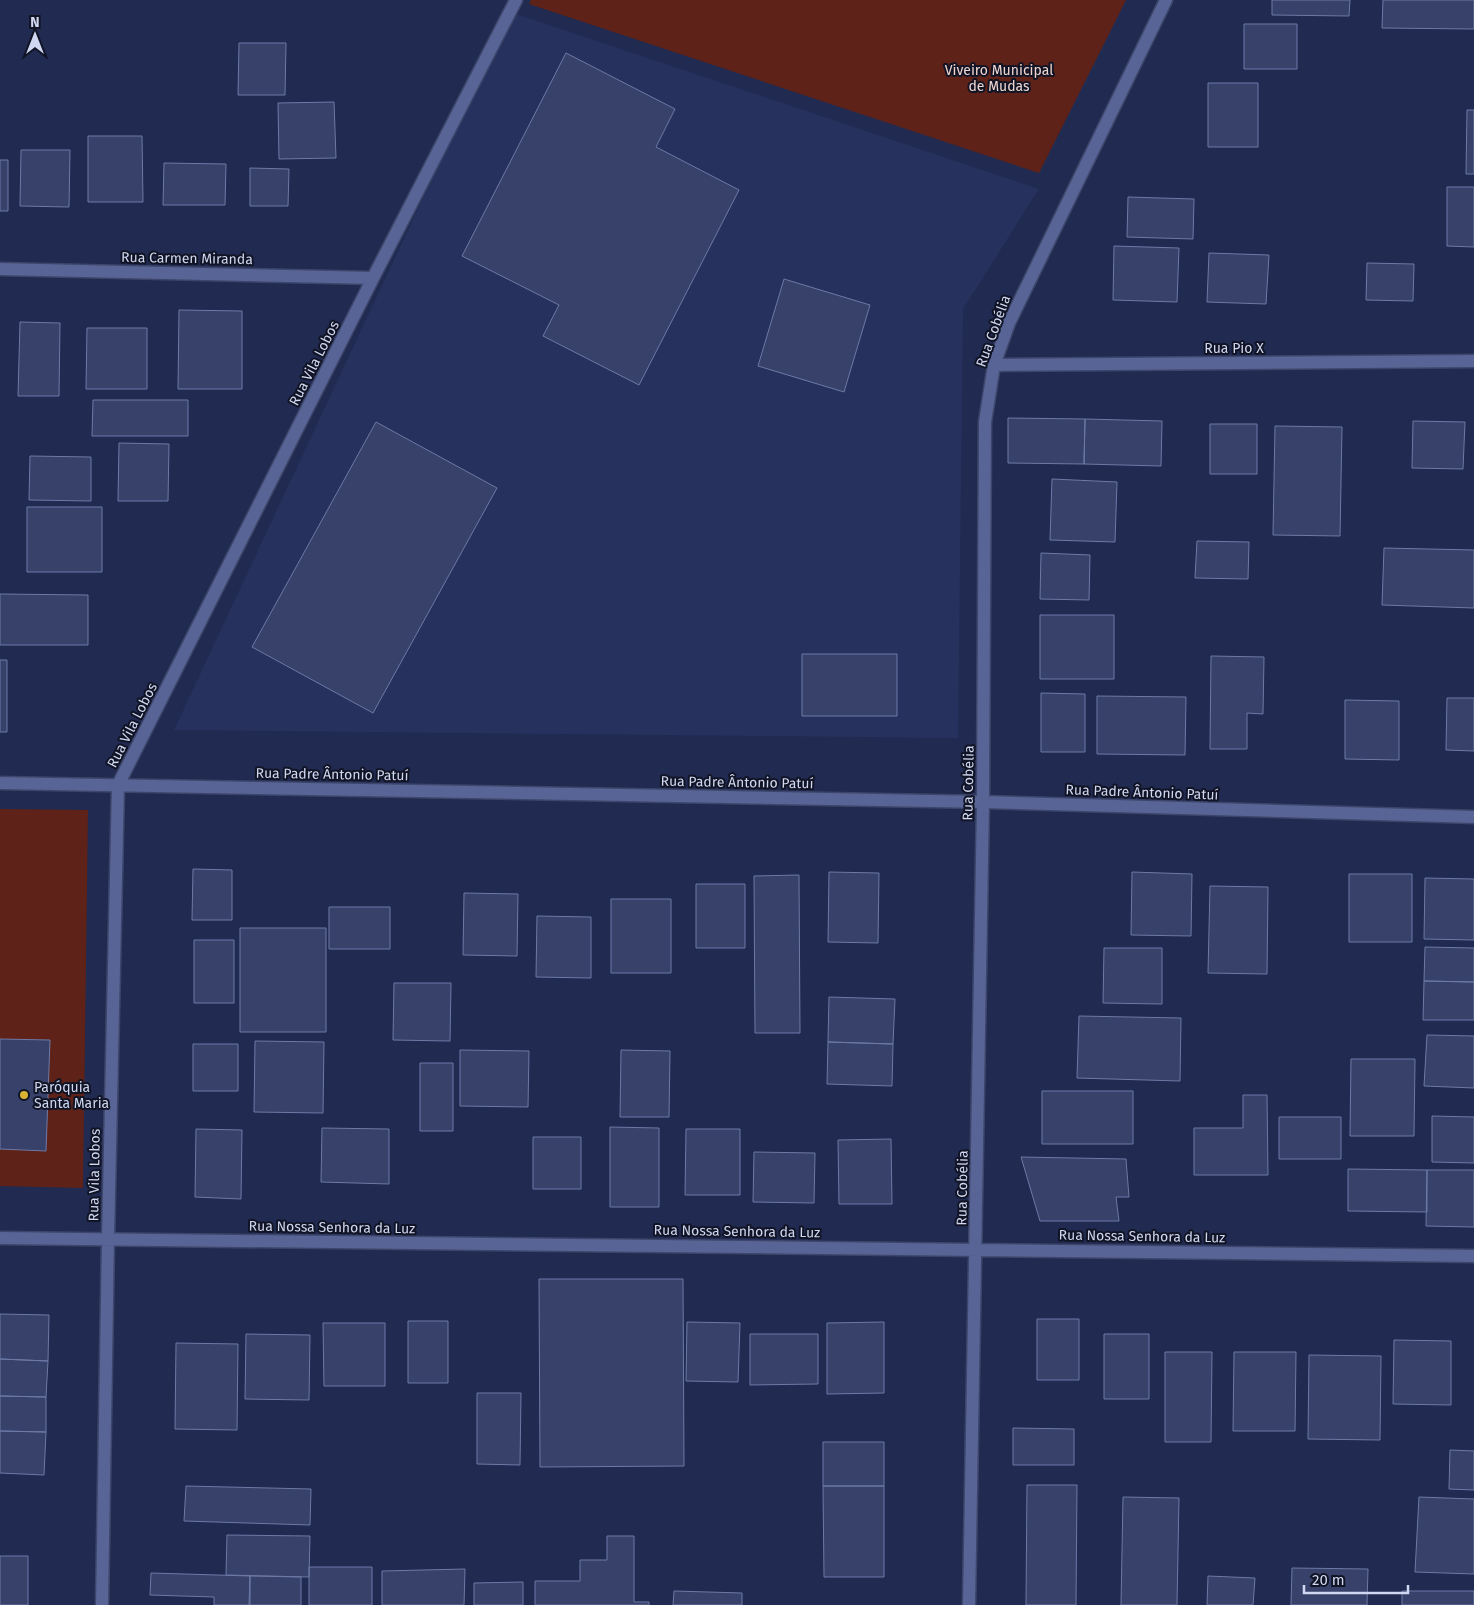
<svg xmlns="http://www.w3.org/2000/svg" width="1474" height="1605" font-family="'Fira Sans',sans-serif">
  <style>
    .built { fill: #27315e }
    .green { fill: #5f2218 }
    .building { fill: #37416a; stroke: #6d7aa6 }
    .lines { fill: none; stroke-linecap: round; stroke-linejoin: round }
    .minor-casing { stroke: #3d466a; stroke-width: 15 }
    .minor { stroke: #576495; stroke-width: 12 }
    .poi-dot { fill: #d9b334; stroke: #101425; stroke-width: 2 }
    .labels { text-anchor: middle; stroke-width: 4; stroke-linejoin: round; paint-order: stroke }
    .park-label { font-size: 14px; fill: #efd5d0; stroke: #101425 }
    .street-label { font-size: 14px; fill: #d0d7f0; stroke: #101425 }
    .poi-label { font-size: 14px; fill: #d0d7f0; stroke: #101425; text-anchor: start }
  </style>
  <rect width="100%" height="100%" fill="#212a50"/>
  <path class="built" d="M510,12L1039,189L963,309L958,738L174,730Z"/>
  <path class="green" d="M531,0H1126L1039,173L529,4Z
    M0,809L88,810L83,1188L0,1186Z"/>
  <path class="building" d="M1272,0H1350L1349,16L1272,15Z
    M1383,0H1474V29L1382,28Z
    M1244,24H1297V69H1244Z
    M239,43H286L285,95H238Z
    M566,53L675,109L656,147L739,190L639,385L543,336L559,305L462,256Z
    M1208,83H1258V147H1208Z
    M334,102L336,158L279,159L278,103Z
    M1467,110H1474V174H1466Z
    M88,136H142L143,202H88Z
    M21,150H70L69,207L20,206Z
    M0,160H8V211H0Z
    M164,163L226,164L225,205H163Z
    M250,168L289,169L288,206H250Z
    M1447,187H1474V247L1447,246Z
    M1128,197L1194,199L1193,239L1127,237Z
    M1114,246L1179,248L1177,302L1113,300Z
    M1209,253L1269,255L1266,304L1207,302Z
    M1367,263L1414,264L1413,301L1366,300Z
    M784,279L870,305L844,392L758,366Z
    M179,310L242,311V389H178Z
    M20,322L60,323L59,396H18Z
    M87,328H147V389H86Z
    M93,400H188V436H92Z
    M1008,418L1085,419L1084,464L1008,463Z
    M1085,419L1162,421L1161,466L1084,464Z
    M1413,421L1465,422L1463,469L1412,468Z
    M376,422L497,488L373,713L252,647Z
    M1210,424H1257V474H1210Z
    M1275,426L1342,427L1340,536L1273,535Z
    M119,443L169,444L168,501H118Z
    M30,456L91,457V501L29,500Z
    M1052,479L1117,482L1115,542L1050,540Z
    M27,507H102V572H27Z
    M1197,541L1249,542L1248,579L1195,578Z
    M1384,548L1474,550V608L1382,605Z
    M1041,553L1090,555L1089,600L1040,599Z
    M0,594L88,595V645H0Z
    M1040,615H1114V679H1040Z
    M802,654H897V716H802Z
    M1211,656L1264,657L1263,714L1247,713V749H1210Z
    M0,660H7V732H0Z
    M1041,693L1085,694V752H1041Z
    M1097,696L1186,697L1185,755L1097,754Z
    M1447,698H1474V751L1446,750Z
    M1345,700L1399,701V760L1345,759Z
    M193,869L232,870V920H192Z
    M829,872L879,873L878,943L828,942Z
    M1132,872L1192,874L1191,936L1131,935Z
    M1349,874H1412V942H1349Z
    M799,875L800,1033H755L754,876Z
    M1425,878L1474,879V940L1424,939Z
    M696,884H745V948H696Z
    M1210,886L1268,887L1267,974L1208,973Z
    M464,893L518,894L517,956L463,955Z
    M611,899H671V973H611Z
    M329,907H390V949H329Z
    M537,916L591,917V978L536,977Z
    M240,928H326V1032H240Z
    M194,940H234V1003H194Z
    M1425,947L1474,948V982L1424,981Z
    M1104,948H1162V1004L1103,1003Z
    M1424,981L1474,982V1020H1423Z
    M394,983H451L450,1041L393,1040Z
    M829,997L895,999L893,1044L828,1042Z
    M1079,1016L1181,1018L1180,1081L1077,1078Z
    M1427,1035L1474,1036V1088L1424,1086Z
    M0,1039L50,1040L46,1151L0,1149Z
    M255,1041L324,1042L323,1113L254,1112Z
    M828,1042L893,1044L892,1086L827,1084Z
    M193,1044H238V1091H193Z
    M460,1050L529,1051L528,1107L460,1106Z
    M621,1050L670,1051L669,1117H620Z
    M1351,1059H1415L1414,1136H1350Z
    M420,1063H453V1131H420Z
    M1042,1091H1133V1144H1042Z
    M1243,1095H1267L1268,1175H1194V1128H1243Z
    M1432,1116L1474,1117V1163L1432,1162Z
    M1279,1117H1341V1159H1279Z
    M610,1127L659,1128V1207H610Z
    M322,1128L389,1129V1184L321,1182Z
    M196,1129L242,1130L241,1199L195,1197Z
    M686,1129H740V1195H685Z
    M533,1137H581V1189H533Z
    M891,1139L892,1204H839L838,1140Z
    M754,1152L815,1153L814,1203L753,1202Z
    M1021,1157L1126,1159L1129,1197H1116L1119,1221H1040Z
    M1348,1169L1427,1170V1212L1348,1211Z
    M1427,1170H1474V1227L1426,1226Z
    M539,1279H683L684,1466L540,1467Z
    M0,1314L49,1315L48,1361L0,1359Z
    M1037,1319H1079V1380H1037Z
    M408,1321H448V1383H408Z
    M687,1322L740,1323L738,1382L686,1381Z
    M884,1322V1393L827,1394V1323Z
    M323,1323H385V1386H324Z
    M246,1334L310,1335L309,1400L245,1399Z
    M750,1334H818V1384L750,1385Z
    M1104,1334H1149V1399H1104Z
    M1394,1340L1451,1341V1405L1393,1404Z
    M176,1343L238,1344L237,1430L175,1429Z
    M1165,1352H1212L1211,1442H1165Z
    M1234,1352H1296L1295,1431H1233Z
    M1309,1355L1381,1356L1380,1440L1308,1439Z
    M0,1359L48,1361L46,1397L0,1396Z
    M477,1393H521L520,1465L477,1464Z
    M0,1396L46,1397V1432L0,1431Z
    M1013,1428L1074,1429V1465H1013Z
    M0,1431L46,1432L44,1475L0,1473Z
    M823,1442H884V1486H823Z
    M1450,1450L1474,1451V1490L1449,1489Z
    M1027,1485H1077L1076,1605H1026Z
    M186,1486L311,1489L310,1525L184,1521Z
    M823,1486H884V1577H824Z
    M1123,1497L1179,1498L1177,1605H1121Z
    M1419,1497L1474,1499V1574L1415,1572Z
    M227,1535L310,1536L309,1577L226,1575Z
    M607,1536H634V1602H649V1605H535V1581H580V1560H607Z
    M0,1556H28V1605H0Z
    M309,1567H372V1605H309Z
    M1292,1568L1368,1569L1367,1605H1291Z
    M465,1569L464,1605H382V1571Z
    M151,1573L250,1576V1605H214V1597L150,1595Z
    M250,1576L301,1577V1605H249Z
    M1208,1576L1255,1578L1253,1605H1207Z
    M523,1582V1605H474V1583Z
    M674,1591L742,1593V1605H673Z
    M1402,1591H1474V1605H1402Z"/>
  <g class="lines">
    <defs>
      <path id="minor" d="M0,269L373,278
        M994,365L1474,361
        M0,783L983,802L1474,817
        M0,1238L1474,1256
        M102,1605L108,1239L118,785L373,278L516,0
        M969,1605L983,802L985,422L994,365L1009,323L1166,0"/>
    </defs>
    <use href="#minor" class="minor-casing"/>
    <use href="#minor" class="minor"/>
  </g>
  <circle class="poi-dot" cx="24" cy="1095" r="5"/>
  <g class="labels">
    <g class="park-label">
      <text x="999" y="75">Viveiro Municipal<tspan x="999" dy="16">de Mudas</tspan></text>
    </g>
    <g class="street-label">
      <text transform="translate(187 258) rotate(1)" y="5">Rua Carmen Miranda</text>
      <text transform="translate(993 331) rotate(-70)" y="5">Rua Cobélia</text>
      <text x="1234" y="353">Rua Pio X</text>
      <text transform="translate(314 363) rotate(-63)" y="5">Rua Vila Lobos</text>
      <text transform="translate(132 725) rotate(-63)" y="5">Rua Vila Lobos</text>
      <text transform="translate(332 774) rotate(1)" y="5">Rua Padre Ântonio Patuí</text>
      <text transform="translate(737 782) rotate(1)" y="5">Rua Padre Ântonio Patuí</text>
      <text transform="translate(968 783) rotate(-89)" y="5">Rua Cobélia</text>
      <text transform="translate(1142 792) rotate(2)" y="5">Rua Padre Ântonio Patuí</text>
      <text transform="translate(94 1175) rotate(-89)" y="5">Rua Vila Lobos</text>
      <text transform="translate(962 1188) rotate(-89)" y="5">Rua Cobélia</text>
      <text transform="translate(332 1227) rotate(1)" y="5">Rua Nossa Senhora da Luz</text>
      <text transform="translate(737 1231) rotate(1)" y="5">Rua Nossa Senhora da Luz</text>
      <text transform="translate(1142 1236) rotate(1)" y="5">Rua Nossa Senhora da Luz</text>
    </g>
    <g class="poi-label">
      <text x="34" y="1092">Paróquia<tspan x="34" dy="16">Santa Maria</tspan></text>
    </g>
  </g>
  <g transform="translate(35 35)" stroke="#101425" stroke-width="4" paint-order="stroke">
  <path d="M0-4L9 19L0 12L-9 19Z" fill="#d0d7f0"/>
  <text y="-8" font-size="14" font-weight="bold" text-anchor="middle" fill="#d0d7f0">N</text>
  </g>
  <path d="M1304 1585v8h104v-8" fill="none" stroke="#d0d7f0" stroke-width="2.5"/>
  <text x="1312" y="1585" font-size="15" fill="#d0d7f0" stroke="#101425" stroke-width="4" paint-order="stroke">20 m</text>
</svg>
